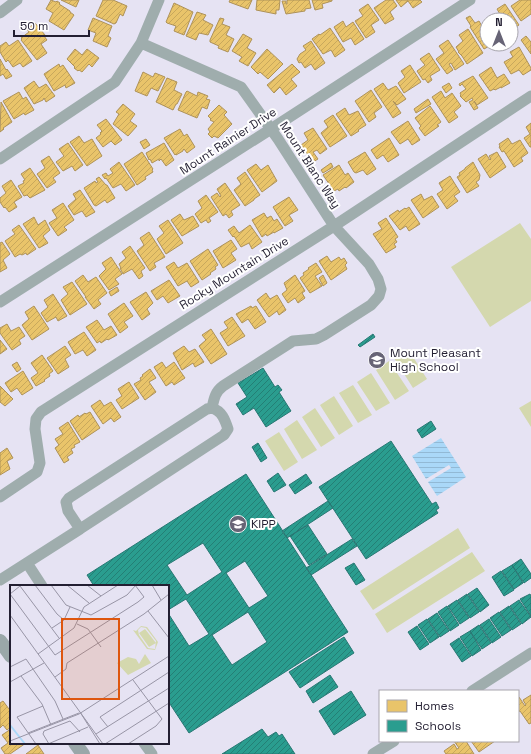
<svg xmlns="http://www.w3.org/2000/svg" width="531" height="754" font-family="'Space Grotesk',sans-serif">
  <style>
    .garden { fill: #d4d8ae }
    .water { fill: url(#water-rules) }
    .homes { fill: url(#homes-hatch); stroke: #ae9259 }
    .schools { fill: url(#schools-hatch); stroke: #287773; fill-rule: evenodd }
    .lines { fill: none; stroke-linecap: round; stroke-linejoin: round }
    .minor { stroke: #9fadad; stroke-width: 11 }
    .major { stroke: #9aa7a9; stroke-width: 14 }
    .labels { text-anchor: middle; stroke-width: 4; stroke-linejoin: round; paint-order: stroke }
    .street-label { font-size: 12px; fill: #231f32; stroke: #fff }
    .poi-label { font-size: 12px; fill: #231f32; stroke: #fff; text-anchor: start }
    .inset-river { fill: none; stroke: #aad8f8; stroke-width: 2 }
    .inset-road { fill: none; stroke: #9895a6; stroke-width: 1 }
    .view { fill: #de560e; fill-opacity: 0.15; stroke: #de560e; stroke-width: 2 }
    .inset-edge { fill: none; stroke: #231f32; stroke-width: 2 }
  </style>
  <defs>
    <pattern id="water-rules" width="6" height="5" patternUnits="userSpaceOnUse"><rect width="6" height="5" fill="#aad8f8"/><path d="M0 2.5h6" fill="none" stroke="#92b9d5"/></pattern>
    <pattern id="homes-hatch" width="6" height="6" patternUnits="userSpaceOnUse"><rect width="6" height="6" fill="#e9c46a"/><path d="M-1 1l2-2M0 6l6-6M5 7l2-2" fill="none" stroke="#c8a85c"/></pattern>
    <pattern id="schools-hatch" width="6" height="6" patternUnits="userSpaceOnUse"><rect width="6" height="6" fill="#2a9d8f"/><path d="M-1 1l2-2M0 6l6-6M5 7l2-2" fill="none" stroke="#247f75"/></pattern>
  </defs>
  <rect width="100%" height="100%" fill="#e6e3f3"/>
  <path class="garden" d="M520,223L531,239V301L490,327L451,267Z
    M408,349L427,379L413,388L394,358Z
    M389,361L409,391L395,400L376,370Z
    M371,373L390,403L376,411L357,382Z
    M353,385L372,415L358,423L339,393Z
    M334,396L353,426L339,435L320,405Z
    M531,401V427L519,408Z
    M315,408L335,438L321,447L302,417Z
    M297,420L317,450L302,459L284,429Z
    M279,432L298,462L284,471L265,441Z
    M458,528L470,548L373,610L360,591Z
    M472,552L485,571L387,633L375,614Z"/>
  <path class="water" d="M441,438L466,477L437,496L428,482L451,468L449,465L426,479L412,456Z"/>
  <path class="homes" d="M51,0L56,2L57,1L60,3L59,4L70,11V12L74,15L64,30L49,21L53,13L46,9Z
    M61,0H79L76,7Z
    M103,0H113L127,6L123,16L120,14L116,23L114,24L96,16Z
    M230,0H252L248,9L229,2Z
    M257,0H280L279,10H276V14L256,10Z
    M287,0H309L311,8L305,9V11L286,14L282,1H286V4H287Z
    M312,0H332V1L322,4L323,8L315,10Z
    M386,0H393L397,6L390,12L394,19L385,24L374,8Z
    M396,0H420L422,2L413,8L408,1L401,7Z
    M520,0H531V14L521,21L511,6Z
    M174,3L193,12L184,35L174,31L176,26L167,23L166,22Z
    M368,4L379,20L371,25L375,32L366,38L355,21L363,16L359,10Z
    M505,4L519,25L512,30L511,20H497L501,16L497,9Z
    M197,12L206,15L203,20L213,25L208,35L199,33L196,40L186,36Z
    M470,16L475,23L479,21L483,28L487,27V44H493L484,49L470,27L471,26L466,18Z
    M93,18L112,26L108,36L111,38L107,47L93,41L96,33L88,30Z
    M220,18L224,19L222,24L230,27L226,35L234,39L228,52L218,48L219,46L210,42V40Z
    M343,21L346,27L353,22L364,39L355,45L351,38L343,42L334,27Z
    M35,23L45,35L44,36L47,40L41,44L47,53L37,60L21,40L22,39L21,38L29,32L27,29Z
    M330,28L345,50L335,57L331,50L323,54L312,39L319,34L320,35Z
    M468,29L483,53L467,64L462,56L458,52H459L456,47L463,41L459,35Z
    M243,34L252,39L247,48L256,53L248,66L239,61L242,57L232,51Z
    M526,36L531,42V54L521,40Z
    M18,40L32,61L23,67L20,63L13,67L8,60L6,62L0,52V46L6,42L9,46Z
    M448,40L464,64L455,70L451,63L449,64L453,70L447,74L436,59L444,53L439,46Z
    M311,41L325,63L315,70L311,64L305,68L301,62L299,63L297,59L300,54L306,50L303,46Z
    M519,47L531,68V70L523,75L519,70L511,74L504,62L513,57L510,52Z
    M75,49L82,55L87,49L99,58L92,67L89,64L82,72L79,70L78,71L74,68L75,67L67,59Z
    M267,49L283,64L268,79L260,72L258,74L251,67Z
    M429,53L440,70L430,76L432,80L428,83L425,79L423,80L417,71L425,65L420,59Z
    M0,59L6,70L7,69L12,76L6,79L3,74L0,76Z
    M59,64L60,67L63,65L75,83L66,88L65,85L54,91L44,74Z
    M292,64L300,72L291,79L297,86L286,95L280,87L274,93L267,85Z
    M410,65L421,82L404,93L398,83L405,77L401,71Z
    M491,67L497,78L504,74L510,83L501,88V87L495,90L494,89L490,91L479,75Z
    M143,72L153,77L155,73L165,77L158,91L151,88L147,96L135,91Z
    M473,76L488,98L477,105L474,101L478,108L474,110L469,102L473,100L472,98L466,102L460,96L461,95L460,93L466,89L462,84L460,86L459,84Z
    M167,78L177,82L174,90L182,94L177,104H176L173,110L156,102Z
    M34,81L39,88L46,84L55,96L46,102L44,98L43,100L34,104L24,88Z
    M383,83L388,90L396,86L406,99L397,105L393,101L401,113L393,118L374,89Z
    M449,83L452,88L446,93L442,87Z
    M371,90L382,107L374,113L376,117L369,122L355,101Z
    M187,91L197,96L198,92L208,96L206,99L210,100L207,109L202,107L197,118L178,110L186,92Z
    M441,91L445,98L452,93L461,106L454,112L458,117L449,123L432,97Z
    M19,92L23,99L26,97L34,110L25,115L24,113L14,119L3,101Z
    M428,99L431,104L416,113L414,109Z
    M1,102L12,122L3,128L4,129L0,132Z
    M123,104L135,114L130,121L137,126L128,136L113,124L119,114L116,112Z
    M219,105L227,112L224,115L232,124L218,138L214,136L212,138L208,134L210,132L208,129L214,122L210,120L211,119L208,116Z
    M430,106L441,122L437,125L439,126L425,136L419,128L421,126L415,118Z
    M345,108L349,115L358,111L366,125L358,130L359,131L351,136L336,114Z
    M333,115L347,136L330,147L321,133L328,127L324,121Z
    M106,119L122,140L115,145L111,141L103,147L96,138L101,134L100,133L102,131L97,125Z
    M408,121L420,140L412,145L408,139L400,144L391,132Z
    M531,123V147H530L524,138L530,134L526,127Z
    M313,128L327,149L320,154L317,150L313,152L318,159L313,162L301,145L308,140L304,133Z
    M180,129L184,136L187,134L195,147L187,153L184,149L183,150V151L176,155V154L175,155L164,138Z
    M79,136L84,143L92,139L102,156L87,166L70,142Z
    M389,138L399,155L388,162L383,155L377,159L371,150Z
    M508,138L512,144L520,140L528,153L521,158L523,161L514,167L504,151L502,152L499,147L500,146L499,144Z
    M146,139L150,145L144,149L140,142Z
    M68,143L83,165L75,171L72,166L63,171L56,162L64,156L59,149Z
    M164,143L174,160L166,166L161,159L159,161V159L152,163L150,159L149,160L146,153Z
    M142,152L153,169L152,170L153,172L145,177L146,179L137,185L124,164Z
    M365,152L376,169L367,175L363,170L356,173L354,172L348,162Z
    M497,152L506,167L490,178L478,159L486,154L490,160L491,159L489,156Z
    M49,156L60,173L53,178L56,182L47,188L37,174L45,168L41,161Z
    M119,162L135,185L126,191L121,184L113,188L106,178L105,179L102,175L106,173L108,176L113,173L110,169Z
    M473,162L480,175L479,180L476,182L479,186L467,193L457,177L460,175L459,173L465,169V168Z
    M331,163L333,167L323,173L321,170Z
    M256,164L261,170L268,165L277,181L262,192L247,170Z
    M339,165L345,175L348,173L354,182L346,188L345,187L339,191L338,189L334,191L323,175Z
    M30,168L45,190L30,198L27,195L24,196L18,186L24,183L23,181L25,180L21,174Z
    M245,172L260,195L254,199V200L245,206L234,190L241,184L237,178Z
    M450,176L460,192L454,196L458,201L447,209L437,194L443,190L439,183Z
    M99,177L106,185H107L115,198L107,203L105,200L96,206L94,205L84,188L95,181L96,183L98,182L96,179Z
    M11,180L22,197L14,202L17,207L9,212L5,207L4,208L0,202V198L6,193L2,186Z
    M225,183L240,205L231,211L233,215L229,218L226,214L223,216L211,197L217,193L220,197L221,196L217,189Z
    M80,190L95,212L86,217L82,211L74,215L68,206L76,199L73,194Z
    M421,194L424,200L432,196L439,207L423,218L411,200Z
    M206,195L218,212L209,218L211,221L208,223L206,220L201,223L195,214L202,208L198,201Z
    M289,197L298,210L289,215L293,221L285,226L273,207Z
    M63,203L74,220L64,227L67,230L58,236L49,223L57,218L52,210Z
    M409,207L420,224L409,231L406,226L400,230L389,216L398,210L399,212L405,208L406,209Z
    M264,213L267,218L271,216L274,221L277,219L283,228L274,233V232L267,236L266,234L262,237L252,220Z
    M180,214L184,220L193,216L199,226L182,236L171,220Z
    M34,217L38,225L45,220L50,230L43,236L48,243L39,248L23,224Z
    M386,218L398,237L395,239L397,242L394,244L396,247L386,253L373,234L382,229L378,223Z
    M168,220L183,243L166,254L157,239L164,233L159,226Z
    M19,225L36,249L27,255L26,253L22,255L20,254L15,257L5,241L15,234L12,230Z
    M250,225L262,242L252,249L249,243L241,247L234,236L233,237L228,230L234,226L239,233Z
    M149,232L165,257L154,263L156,267L150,271L137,251L144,245L140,238Z
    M231,240L237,249L231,253L236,260L223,268L213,251Z
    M2,242L10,254L3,260L7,268L0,272V243Z
    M130,246L145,268L141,271L143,276L139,279L132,269L123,274L120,268H121L119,264L126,258L122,252Z
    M208,249L218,265L215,267L216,269L210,273L211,274L202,280L190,261Z
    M327,256L331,262L339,257L341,260L344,258L347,263L345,265L347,269L331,280L319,261Z
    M111,257L122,274L115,279L119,284L109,290L99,276L106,269L102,263Z
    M174,262L178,268L187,263L199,282L191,287L187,281L178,286L166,267Z
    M316,263L322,272L315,276L322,286L310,293L300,278L304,275L303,273L309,269L308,268Z
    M83,275L88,282L96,277L107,293L98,300L101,304L94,309L85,297H86L75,281Z
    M295,275L305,291L302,293L305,298L298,303L295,298L288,303L282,294L287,290L284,283Z
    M323,275L327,283L323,286L319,278Z
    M169,280L180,296L168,303L163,296L157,300L151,291Z
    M72,282L87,304L70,315L61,300L68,294L63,287Z
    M117,287L119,291L111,296L109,292Z
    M146,292L153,303L147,309L150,314L142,320L130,302Z
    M266,293L270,299L277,295L286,310L279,315L277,311L269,317L257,300Z
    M53,294L67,316L58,321L56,317L47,322L41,313L48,307L44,300Z
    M124,303L133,316L124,322L128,327L120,333L108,314Z
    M34,306L49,329L32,340L22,325L29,319L25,312Z
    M251,306L252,308L256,306L266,322L255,329L248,319L242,323L236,314Z
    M232,317L245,336L228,346L220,333L228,328L224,322Z
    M97,320L104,330L111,326L117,335L108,340L107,339L101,343L100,341L97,343L86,327Z
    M7,324L11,331L19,327L25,336L19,340L21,344L12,350L0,333V328Z
    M211,329L227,354L211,364L199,346L206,340L202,335Z
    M84,332L96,350L87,356L83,350L75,354L68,342Z
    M0,340L7,349L0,354Z
    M65,346L71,355L65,359L69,367L58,374L47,358Z
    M184,346L189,352L195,349L204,362L195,367L193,363L182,370L173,353Z
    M42,355L53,371L49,374L50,376L44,380L45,381L36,386L31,378L38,373L31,363Z
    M17,362L21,369L17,372L12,365Z
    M162,362L166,368L174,362L185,378L174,385L172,382L166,386L154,367Z
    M150,369L156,378L149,382L156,392L145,400L134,384L141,380L140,378L143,376L142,375Z
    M23,371L33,388L22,395L17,388L11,392L5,383Z
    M129,382L139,398L122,409L116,400L122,396L118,389Z
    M0,386L13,399L5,406L0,402Z
    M100,400L104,406L111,402L121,417L114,422L111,418L103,424L91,406Z
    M90,412L100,428L82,440L70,421L78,415L79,417L85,413L86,414Z
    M68,422L80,442L74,445L75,447L71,449L73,453L67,457L69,460L64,463L55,448L59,445L55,439L63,434L59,428Z
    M7,448L13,458L7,461L10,469L0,475V453Z
    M531,695V723L529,724L520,711L518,712V698L519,697L525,706L526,705L523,700Z
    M3,701L9,709H11V727L7,730L3,725L0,728V703Z
    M11,729V743H26L10,754H5L1,748L8,743L2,735Z
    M454,741H466L474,754H446L444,751L454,744L457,749L459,748Z
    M471,741H495L479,752Z
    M38,745L44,754H26Z"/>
  <path class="schools" d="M373,334L375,337L360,347L358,345Z
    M263,368L275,387L278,385L282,390L279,392L291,411L266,427L254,408L243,415L236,404L247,397L238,383Z
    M431,421L436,429L422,438L417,430Z
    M391,441L432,504L436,502L439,508L436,510L438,513L366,559L319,487Z
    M258,443L267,458L261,462L252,447Z
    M278,473L286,485L274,492L267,481Z
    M246,474L348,632L189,733L168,701V613L189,646L209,634L186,599L168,610V586H94L87,575ZM203,543L222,572L187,595L167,565ZM245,561L268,596L249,608L226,573ZM248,612L267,642L232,665L212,635Z
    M306,474L312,483L295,494L289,485Z
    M328,501L333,508L287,538L282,531Z
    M308,525L327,554L309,565L290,536Z
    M352,539L357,546L311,575L306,568Z
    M521,559L531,574V578L524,583L512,565Z
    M354,563L365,580L356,585L345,568Z
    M512,565L523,583L514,589L502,571Z
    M501,571L514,590L504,596L492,577Z
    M477,588L489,605L480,612L468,594Z
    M467,594L479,612L470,618L458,600Z
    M530,594L531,596V616L520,599Z
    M457,600L469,618L460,624L448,606Z
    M519,600L531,617L522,624L510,606Z
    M447,606L459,625L450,631L438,612Z
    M509,606L521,624L512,630L500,612Z
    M499,612L511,630L502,636L490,618Z
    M437,613L449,631L440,637L428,619Z
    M427,619L439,637L430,643L418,625Z
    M489,619L501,637L492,643L480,625Z
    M479,625L491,643L482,649L470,631Z
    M417,626L429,644L420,650L408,632Z
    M470,631L481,650L472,656L460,637Z
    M344,637L354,653L300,688L289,672Z
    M459,638L471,656L462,662L450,644Z
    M330,675L338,687L313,703L306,691Z
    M351,691L366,715L334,735L319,711Z
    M262,729L268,737L276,732L279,736L282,734L295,754H222Z"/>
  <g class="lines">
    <path class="minor" d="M0,13L17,0
      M141,43L241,87L278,139L334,226L369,264L378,279L381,289L379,296L371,305L324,335L316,339L293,341L223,386C215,392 214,399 212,408
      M0,159L115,82L141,43L159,0
      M0,302L271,129L470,0
      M212,408C222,411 225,420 228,429L224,435L80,529L68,511L66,502L69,498L207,409Z
      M0,497L37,472L40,463L35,429L36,419L41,412L334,226L531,96
      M27,563L42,586
      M0,580L80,529
      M472,691L531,653
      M144,743L152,754
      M373,754L394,741"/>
    <path class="major" d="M0,641L11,656
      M75,743L83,754"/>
  </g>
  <defs>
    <symbol id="school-disc" viewBox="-11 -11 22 22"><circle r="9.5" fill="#676476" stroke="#fff"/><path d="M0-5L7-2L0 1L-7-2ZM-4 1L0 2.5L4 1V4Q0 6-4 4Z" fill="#fff"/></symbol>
  </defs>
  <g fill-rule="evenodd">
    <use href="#school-disc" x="367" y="350" width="20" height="20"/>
    <use href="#school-disc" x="228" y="514" width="20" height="20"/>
  </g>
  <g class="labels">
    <g class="street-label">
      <text transform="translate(228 141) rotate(-33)" y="4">Mount Rainier Drive</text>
      <text transform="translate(310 165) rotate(57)" y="4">Mount Blanc Way</text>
      <text transform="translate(234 273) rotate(-32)" y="4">Rocky Mountain Drive</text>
    </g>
    <g class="poi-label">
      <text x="390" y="357">Mount Pleasant<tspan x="390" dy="14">High School</tspan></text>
      <text x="251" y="528">KIPP</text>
    </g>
  </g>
  <g transform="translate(10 585)">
    <rect width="159" height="159" fill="#e6e3f3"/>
    <path d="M131,41L137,42L148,57L145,65L137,64L123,45L126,46ZM131,42L136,43L146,56L145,64L138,63L129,50L128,45ZM135,44L146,58L139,62L129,48ZM135,69L141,78L118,90L107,78L118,72L126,74L129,79Z" fill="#d4d8ae" fill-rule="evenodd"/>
    <path class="inset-river" d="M0,140L15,159"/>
    <path class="inset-road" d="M25,0L47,29L54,35M41,0L56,20L81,30L117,10L126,0M57,0L79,18M77,0L91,11M142,0L151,15M10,1L49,53M0,9L45,70L128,17L134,12L125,0M0,9L10,1M138,26L159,53M0,30L93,159M67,39L78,44L91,62M42,43L54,35L60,22M28,69L64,43L74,22L108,0M0,82L16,74L45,116L53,134M11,91L32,119L41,140M45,92L56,84L57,78L134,29L159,9M0,97L34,78M70,127L90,159M98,142L90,132L159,87M18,148L69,128M86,149L159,103M0,156L69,129L159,71M26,159L7,132L33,121M38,159L78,142M39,159L33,149L34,146L60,136L70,147M95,159L159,118M118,159L146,141L152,134L123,95"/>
    <path class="view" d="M52,34H109V114H52Z"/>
    <rect width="159" height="159" class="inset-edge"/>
  </g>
  <rect x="379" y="690" width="140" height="52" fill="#ffffff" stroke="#a7a5ad"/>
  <rect x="387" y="700" width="20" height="12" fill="#e9c46a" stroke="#a7a5ad"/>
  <text x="415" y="710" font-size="12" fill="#231f32">Homes</text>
  <rect x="387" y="720" width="20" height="12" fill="#2a9d8f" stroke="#a7a5ad"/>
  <text x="415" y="730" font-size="12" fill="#231f32">Schools</text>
  <g transform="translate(499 32)"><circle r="19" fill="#ffffff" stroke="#a7a5ad"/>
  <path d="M0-3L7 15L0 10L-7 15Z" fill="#676476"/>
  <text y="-6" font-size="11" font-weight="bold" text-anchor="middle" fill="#231f32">N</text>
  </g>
  <path d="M14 30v6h75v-6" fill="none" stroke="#231f32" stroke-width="2"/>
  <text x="20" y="30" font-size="12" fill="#231f32" stroke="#ffffff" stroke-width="3" paint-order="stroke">50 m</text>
</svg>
